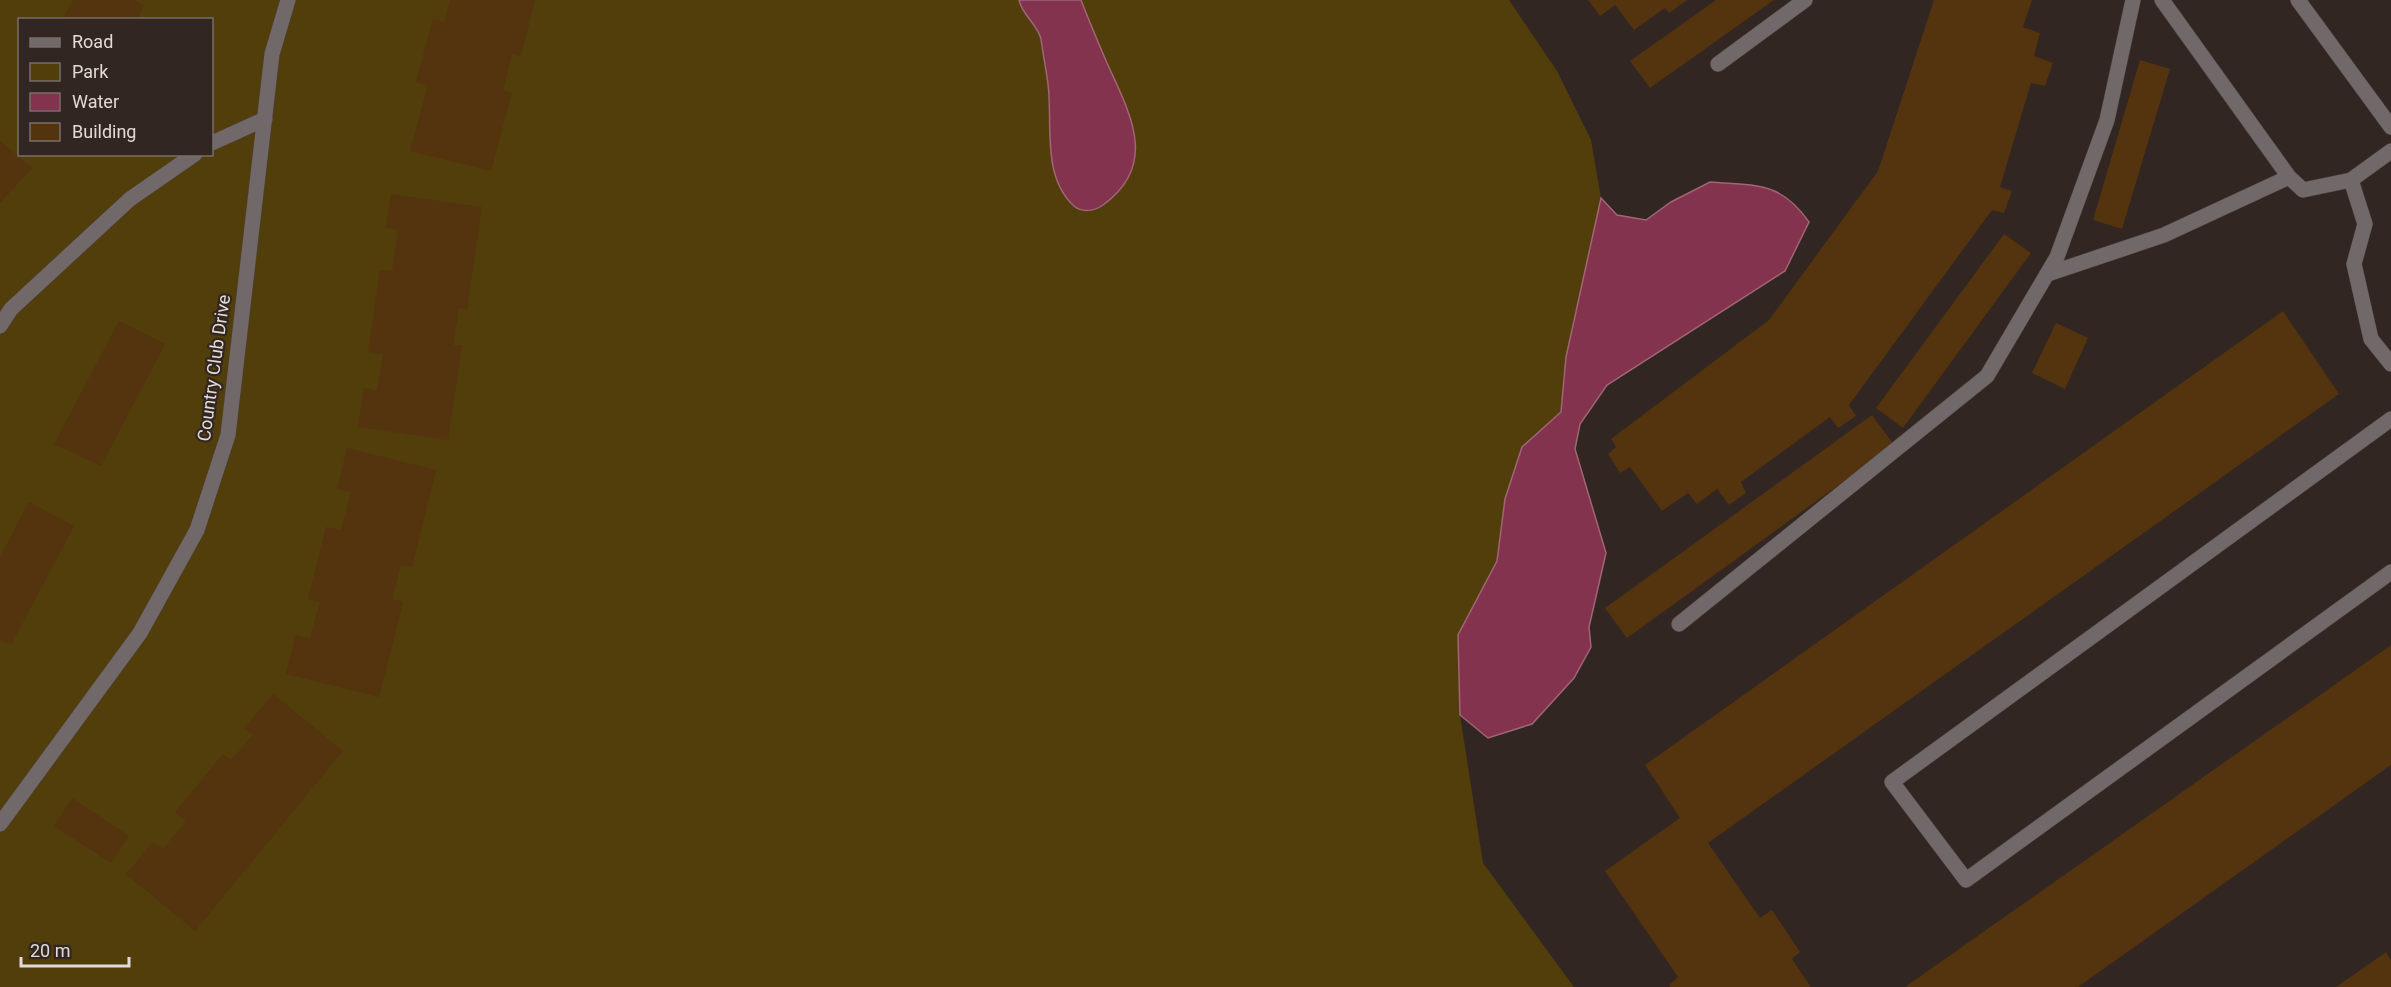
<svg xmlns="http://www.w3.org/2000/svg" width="2391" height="987" font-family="Roboto,sans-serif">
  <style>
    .green { fill: #523e0a; fill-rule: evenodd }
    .water { fill: #83334d; stroke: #a06576; stroke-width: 1.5 }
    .building { fill: #54330f }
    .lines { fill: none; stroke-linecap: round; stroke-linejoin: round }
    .minor-casing { stroke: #4d433e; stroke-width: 16 }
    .minor { stroke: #716969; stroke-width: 15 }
    .labels { text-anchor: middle; stroke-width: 4.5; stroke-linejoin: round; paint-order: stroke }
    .street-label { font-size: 18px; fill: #e2dad6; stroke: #312621 }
  </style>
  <rect width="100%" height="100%" fill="#312621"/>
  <path class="green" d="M0,0H1509L1557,71L1591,140L1601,198L1566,357L1561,412L1522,447L1505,499L1497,561L1458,635L1460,715L1483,863L1574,987H0ZM20,20H212V154H20Z"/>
  <path class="water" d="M1019,0H1081C1089,21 1098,42 1107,63C1129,112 1160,164 1103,205C1095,211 1082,213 1074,206C1041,176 1053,122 1048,84C1046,69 1043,54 1041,39C1038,25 1022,15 1019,0Z
    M1710,182C1757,186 1780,181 1809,222L1785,271L1607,385L1580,424L1575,449L1606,553L1589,627L1591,647L1574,678L1532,724L1488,738L1460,715L1458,635L1497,561L1505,499L1522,447L1561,412L1566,357L1601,198L1617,215L1646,220L1671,202Z"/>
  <path class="building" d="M73,0H134L144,6L136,20H62Z
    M450,0H535L521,56L512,54L503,90L512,93L491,171L410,151L428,85L416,82L433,19L444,22Z
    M1588,0H1687L1669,13L1665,8L1634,30L1615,5L1600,16Z
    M1716,0H1774L1650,88L1630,61Z
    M1934,0H2032L2023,27L2040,33L2034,56L2053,63L2045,86L2031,83L2000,187L2012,191L2004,213L1992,210L1849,405L1856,416L1838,428L1830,417L1741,482L1746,493L1729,505L1717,489L1697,504L1688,493L1662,511L1630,467L1620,473L1608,454L1616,447L1611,439L1769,320L1878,171Z
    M2140,60L2170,69L2122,229L2093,220Z
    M0,141L32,168L0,203Z
    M391,194L482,207L467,309L459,308L453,345H462L448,440L358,427L364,388L377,391L383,354L368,352L380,270L392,271L398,230L386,228Z
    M2004,234L2031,253L1903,428L1876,408Z
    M2283,311L2339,394L1708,843L1760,918L1772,910L1800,952L1792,959L1811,987H1670L1669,985L1678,977L1605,871L1680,818L1645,765Z
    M119,321L165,344L101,466L54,444Z
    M2056,323L2088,338L2065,389L2032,373Z
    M1872,415L1894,445L1627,638L1605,608Z
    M347,448L436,470L412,567L401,565L392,599L403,602L379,697L286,674L296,635L310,638L320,602L308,599L326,527L341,530L351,492L337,489Z
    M29,502L74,526L11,645L0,639V557Z
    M2391,645V765L2078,987H1905Z
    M273,694L343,751L195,931L126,874L153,842L163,849L186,821L175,812L223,754L231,760L253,735L244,728Z
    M72,798L129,836L111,863L54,826Z
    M2386,952L2391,960V987H2336Z"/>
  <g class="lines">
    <defs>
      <path id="minor" d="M2162,0L2289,177L2303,190L2351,180L2391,151
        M2298,0L2391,127
        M1718,64L1805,0
        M212,143L265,119
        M2351,180L2365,224L2354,264L2371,339L2391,364
        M2048,274L2164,235L2289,177
        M0,326L11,309L130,199L195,154
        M2391,419L1892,782L1966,880L2391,572
        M1679,624L1987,376L2057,257L2107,120L2133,0
        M0,824L140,633L197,530L228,435L272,54L288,0"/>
    </defs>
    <use href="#minor" class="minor-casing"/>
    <use href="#minor" class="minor"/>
  </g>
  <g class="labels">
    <g class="street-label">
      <text transform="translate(214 368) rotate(-82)" y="6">Country Club Drive</text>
    </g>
  </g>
  <rect x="18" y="18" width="195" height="138" fill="#312621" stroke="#786e69" stroke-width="1.5"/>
  <rect x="30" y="38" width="30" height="9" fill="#716969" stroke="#786e69" stroke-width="1.5"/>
  <text x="72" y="48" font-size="18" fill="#e2dad6">Road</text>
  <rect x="30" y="63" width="30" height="18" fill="#523e0a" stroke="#786e69" stroke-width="1.5"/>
  <text x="72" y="78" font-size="18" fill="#e2dad6">Park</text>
  <rect x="30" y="93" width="30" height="18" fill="#83334d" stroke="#786e69" stroke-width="1.5"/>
  <text x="72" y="108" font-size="18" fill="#e2dad6">Water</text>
  <rect x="30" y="123" width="30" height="18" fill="#54330f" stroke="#786e69" stroke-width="1.5"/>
  <text x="72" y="138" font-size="18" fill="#e2dad6">Building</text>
  <path d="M21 957v9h108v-9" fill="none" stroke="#e2dad6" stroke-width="3"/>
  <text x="30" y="957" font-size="18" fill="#e2dad6" stroke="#312621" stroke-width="4.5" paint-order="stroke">20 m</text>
</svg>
